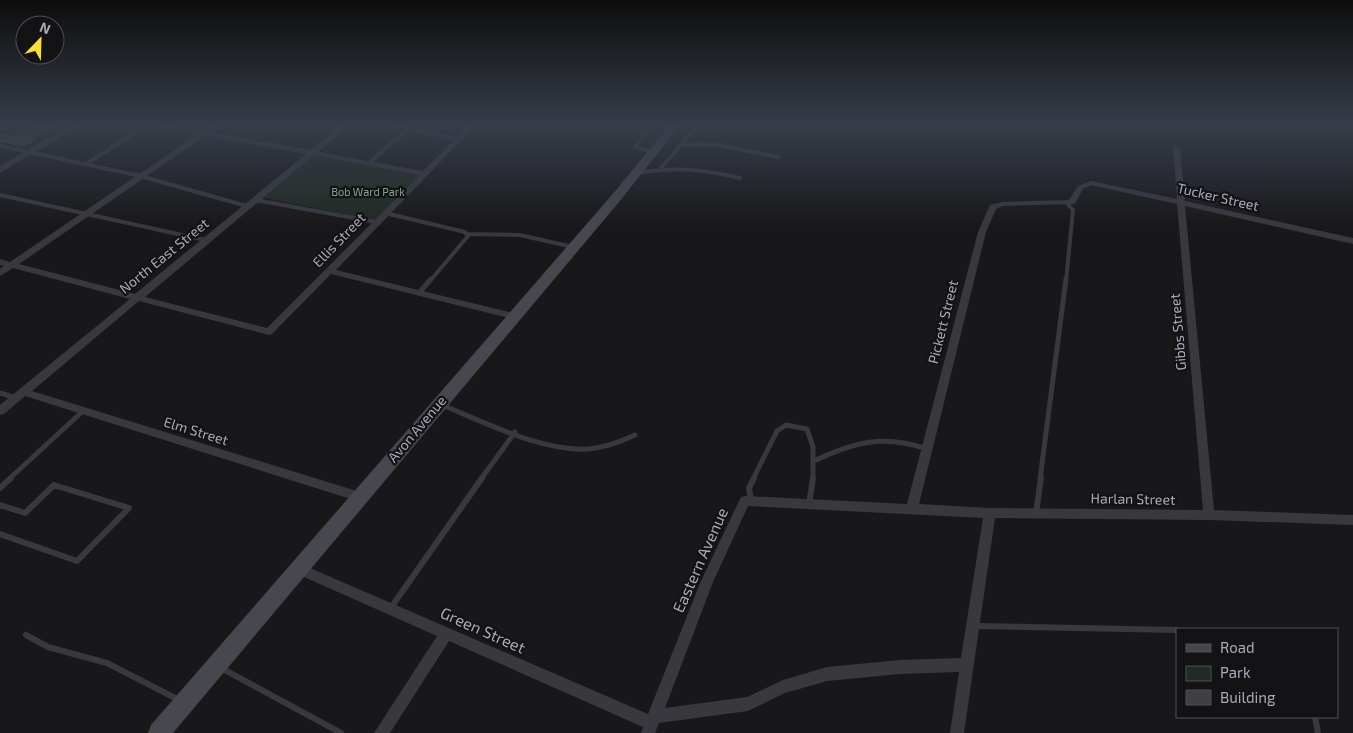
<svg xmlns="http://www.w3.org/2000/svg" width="1353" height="733" font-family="'Exo 2',sans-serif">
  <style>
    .green { fill: #212a24 }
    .building { fill: #3f3f44 }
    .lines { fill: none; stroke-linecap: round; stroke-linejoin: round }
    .service-far2 { stroke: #39383f; stroke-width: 4 }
    .service-far1 { stroke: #39383f; stroke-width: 5 }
    .service { stroke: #39383f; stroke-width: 6 }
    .minor { fill: #39383f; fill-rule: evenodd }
    .tertiary { fill: #39383f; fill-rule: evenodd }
    .secondary { fill: #46474f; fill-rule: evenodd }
    .labels { text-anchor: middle; stroke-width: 4.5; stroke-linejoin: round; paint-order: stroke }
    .far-park-label { font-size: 11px; fill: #7fa68a; stroke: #131215 }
    .street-label { font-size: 14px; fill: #a9abba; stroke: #131215 }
    .near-street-label { font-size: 16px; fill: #a9abba; stroke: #131215 }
  </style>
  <rect width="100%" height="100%" fill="#18181a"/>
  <path class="green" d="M313,155L422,175L378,221L261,197Z"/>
  <path class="building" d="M34,125H59L34,138L38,139L24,147L0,142V132L13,136Z"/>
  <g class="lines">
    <path class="service-far2" d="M650,125L635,147L653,152
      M408,129L458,139
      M682,143L698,125
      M0,146L141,176
      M369,163L408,129L386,125
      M86,164L147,125
      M660,169L682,144L718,145L778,157
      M638,173C673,166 706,170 740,178
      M140,176L247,206
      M0,195L205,240
      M256,200L376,222
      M385,213L465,232L468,236L430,281
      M466,234L520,235L573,247
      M1066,281L1073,210L1067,203"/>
    <path class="service-far1" d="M419,293L431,279
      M0,393L16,398
      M442,405C484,422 542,452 588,449C604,448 620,442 635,435
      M814,461C854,442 884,434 927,449
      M9,479L83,411
      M481,479L515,432
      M753,479L777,431L786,425L807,429L813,447V479
      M1040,479L1066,279"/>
    <path class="service" d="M0,488L11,478
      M751,501L749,488L754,478
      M809,504L813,478
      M0,505L25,513L54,485L129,508L77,561L0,534
      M1036,513L1041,478
      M390,609L482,478
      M974,626L1177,630
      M26,635L48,647L107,663L179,700
      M221,668L341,733
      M1315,717L1318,733"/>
    <path class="minor" d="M155,125H167L203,131L212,125H219L210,132L311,150L342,125H349L318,152L423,171L469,125H476L336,270L513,313L516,314L518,316L516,318L513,319L331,274L272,334L269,335L139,301L32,391L360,492L364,494L366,497L364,500L360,502L25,396L4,414L0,415V405L130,299L13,268L0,276V269L4,266L0,265V259L10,262L198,134L158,127ZM205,136L306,154L135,294L19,264ZM314,155L420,175L267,328L145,297Z
      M1173,145L1180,147L1185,201L1353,238V244L1185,206L1214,510L1353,515V525L1209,520L995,518L964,733H950L959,672L900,674L827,681L785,693L748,711L659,723L655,733H641L643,727L449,641L390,733H374L437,636L295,573L293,569L295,565L299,563L303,565L648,714L701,581L741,497L745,496L907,504L978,232L990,205L1002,202L1069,200L1078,186L1091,181L1177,199ZM1091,185L1177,204L1203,510L990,508L919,504L986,232L996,209L1003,206L1072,204H1075L1083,189ZM748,506L983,518L961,658L900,660L827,667L783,680L747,697L665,708L713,582Z"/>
    <path class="tertiary" d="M71,125H81L0,173V166Z"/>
    <path class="secondary" d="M670,125H680L619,202L173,733H148L151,725L611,196Z"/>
  </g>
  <linearGradient id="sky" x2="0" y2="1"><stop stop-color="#0d0d0e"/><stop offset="0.55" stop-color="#373d49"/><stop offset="1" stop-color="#373d49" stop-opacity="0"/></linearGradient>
  <rect width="1353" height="227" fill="url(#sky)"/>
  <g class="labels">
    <g class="far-park-label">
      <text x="368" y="196">Bob Ward Park</text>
    </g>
    <g class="street-label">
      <text transform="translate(1218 197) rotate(13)" y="5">Tucker Street</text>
      <text transform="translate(339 240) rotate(-46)" y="5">Ellis Street</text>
      <text transform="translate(164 256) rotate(-39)" y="5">North East Street</text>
      <text transform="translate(943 322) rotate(-76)" y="5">Pickett Street</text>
      <text transform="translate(1178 332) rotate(-95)" y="5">Gibbs Street</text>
      <text transform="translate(417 429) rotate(-50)" y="5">Avon Avenue</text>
      <text transform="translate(196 431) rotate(17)" y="5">Elm Street</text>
      <text transform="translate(1133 499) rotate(1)" y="5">Harlan Street</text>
    </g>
    <g class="near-street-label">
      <text transform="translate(700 560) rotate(-66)" y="6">Eastern Avenue</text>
      <text transform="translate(483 630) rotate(24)" y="6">Green Street</text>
    </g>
  </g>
  <rect x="1176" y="628" width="162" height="90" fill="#131215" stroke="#4f4f57"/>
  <rect x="1186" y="644" width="25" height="8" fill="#46474f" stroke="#4f4f57"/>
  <text x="1220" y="653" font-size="15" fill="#a9abba">Road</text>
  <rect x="1186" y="666" width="25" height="15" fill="#212a24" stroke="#4f4f57"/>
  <text x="1220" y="678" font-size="15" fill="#a9abba">Park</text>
  <rect x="1186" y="690" width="25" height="15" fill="#3f3f44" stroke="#4f4f57"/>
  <text x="1220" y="703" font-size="15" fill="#a9abba">Building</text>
  <g transform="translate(40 40) rotate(23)"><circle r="24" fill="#131215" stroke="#4f4f57"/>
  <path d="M0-4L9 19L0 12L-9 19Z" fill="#fbe02f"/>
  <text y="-8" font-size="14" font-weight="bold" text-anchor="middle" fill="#a9abba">N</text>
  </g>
</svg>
